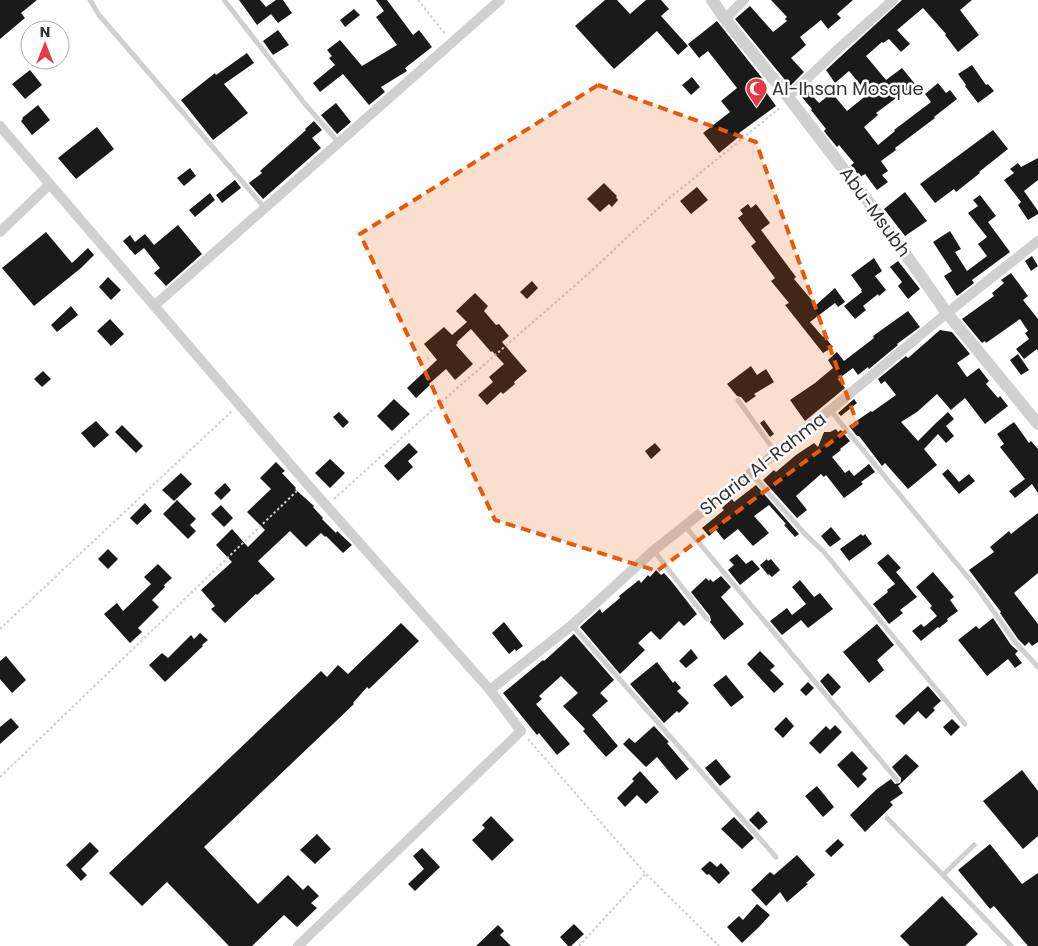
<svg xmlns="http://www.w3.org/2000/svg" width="1038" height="946" font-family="Poppins,sans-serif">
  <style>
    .building { fill: #1a1a1a }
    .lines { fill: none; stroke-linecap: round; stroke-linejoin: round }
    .path { stroke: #cdcdcd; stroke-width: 2; stroke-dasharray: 2.5 2.5; stroke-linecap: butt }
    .service { stroke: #d0d0d0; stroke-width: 5 }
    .minor { stroke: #d0d0d0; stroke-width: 10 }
    .tertiary { stroke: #d0d0d0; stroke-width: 12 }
    .marked { fill: #e8590c; fill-opacity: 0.2; stroke: #e8590c; stroke-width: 4; stroke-dasharray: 10 6; stroke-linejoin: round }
    .labels { text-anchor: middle; stroke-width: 5; stroke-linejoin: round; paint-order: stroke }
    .poi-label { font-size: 18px; fill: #333; stroke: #fff; text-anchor: start }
    .street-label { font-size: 18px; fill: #333; stroke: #fff }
  </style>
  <rect width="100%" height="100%" fill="#fff"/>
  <path class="building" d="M0,0H37L21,13L25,18L0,39Z
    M239,0H260L266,7L276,0H283L292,13L278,23L271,14L257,25Z
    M376,0H387L413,35L419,30L432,47L405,68L407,71L381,87L385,92L369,105L343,74L320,92L313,83L335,65L329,58L332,56L327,50L340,40L362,66L397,45L376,17L384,11Z
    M605,0H617L630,14L646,0H661L669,9L661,16L688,46L678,55L657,31L614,69L575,26Z
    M771,0H853L837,14L841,18L828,29L821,20L800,37L806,45L791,58L804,72L790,86L735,19L750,6L773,32L787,21L785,19L787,17Z
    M902,0H972L960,10L979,35L958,52L945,35L946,34L923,8L897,30L910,44L901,52L889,39L883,43L882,42L866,56L886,80L902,68L915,84L876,113L878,115L864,127L878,145L895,131L894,130L931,102L925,94L938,83L946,93L950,90L957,99L934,117L935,118L895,148L896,150L881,161L888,171L882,175L888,182L877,190L865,174L860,177L851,165L854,163L839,145L837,147L827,135L824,131L826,129L811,110L812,109L800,95L806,89L819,103L832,93L847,111L868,94L849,71L835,83L826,70Z
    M354,9L360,15L345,27L340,20Z
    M717,21L762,78L758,81L776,106L739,133L741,135L719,153L703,133L730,112L721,101L737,88L708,51L699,58L688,44Z
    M278,30L289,45L273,55L263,41Z
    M247,53L254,63L224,84L248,113L213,140L181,100L215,73L216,75Z
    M972,65L986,85L988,84L994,91L978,103L965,86L966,85L958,74Z
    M30,70L42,85L25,99L12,84Z
    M692,77L700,87L691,95L682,85Z
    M336,103L351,122L337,134L321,115Z
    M38,105L50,120L32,135L21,121L23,119L22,118Z
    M314,121L322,130L312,138L321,148L263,199L249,183L262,173L260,171L306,130L305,129Z
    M97,127L114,149L76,179L58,158Z
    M993,130L1008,149L979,172L980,173L956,192L954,189L935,203L920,184Z
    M1038,158V180L1024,191L1038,211V214L1028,220L1018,205L1021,202L1004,180L1014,173L1010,169L1018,163L1021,167Z
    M190,168L196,176L184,186L177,178Z
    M235,180L241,188L222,203L216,195Z
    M604,183L617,196L616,197L618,200L612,207L609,204L600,212L587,199Z
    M697,187L708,200L691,214L680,201Z
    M905,192L927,221L905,236L884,209Z
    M210,193L215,200L195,217L189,210Z
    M980,195L996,216L988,222L1010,252L972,280L974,283L957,296L944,276L952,271L933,242L950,231L961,249L955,252L967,271L987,256L978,244L987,237L968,213L978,206L973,200Z
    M748,204L751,208L756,204L770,223L761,230L796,277L794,279L816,305L835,288L845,302L838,307L835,303L810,322L823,337L824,336L833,347L823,353L785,305L789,303L771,281L775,278L751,246L756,242L738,218L743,214L740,210Z
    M178,225L202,254L166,286L154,273L160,268L144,248L135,255L123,241L130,235L135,242L145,234L154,245Z
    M46,232L72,263L88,248L94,255L81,268L34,306L2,268Z
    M1032,256L1038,266L1031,271L1025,261Z
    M874,258L882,271L875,276L886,290L879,296L878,294L863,306L866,310L855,319L844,306L862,292L861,290H862L851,275Z
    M898,261L920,289L908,299L898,286L902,282L890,267Z
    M1011,273L1028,296L1023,300L1038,319V351L1037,349L1024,359L1016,349L1029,339L1025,333L1028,331L1020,319L986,343L985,341L982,343L962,319L994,296L992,293L1004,283L1001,280Z
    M108,277L121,290L111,300L99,287Z
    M532,281L538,288L527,299L520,292Z
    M475,293L488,306L484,311L496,325L499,324L509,336L502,342L527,371L514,382L515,384L503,394L501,392L487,405L478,395L493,382L489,377L504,364L492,351L491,352L471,329L457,342L458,343L456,345L473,364L455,380L446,369L429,384L430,385L416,398L407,388L437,360L424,344L444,327L452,335L467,322L456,311Z
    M71,306L78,315L57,332L51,325Z
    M908,311L920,327L897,344L898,345L869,369L868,367L858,375L853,368L838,379L845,388L805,421L790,400L815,383L833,368L828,360L837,352L844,361L874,338L873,336Z
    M110,319L124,334L111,346L97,331Z
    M940,330L952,332L970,354L957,363L967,377L979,368L989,381L986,384L998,398L1000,396L1008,406L985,424L965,398L951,410L937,394L917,412L901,422L918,441L936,423L948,412L954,419L946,426L954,436L946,443L938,434L924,449L937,465L908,489L885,463L882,466L859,436H857L849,426L871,411L872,412L896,395L885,381L881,384L878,379L906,356L908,358Z
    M1018,354L1029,370L1021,375L1010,360Z
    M751,366L757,375L766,369L774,382L754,394L756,396L746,403L741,397L737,396L727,384Z
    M43,371L51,379L42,387L34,379Z
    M394,399L410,414L392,431L377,416Z
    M854,399L857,403L841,416L838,413Z
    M339,412L349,422L343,428L333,417Z
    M764,420L774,434L770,437L760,423Z
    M96,421L109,435L94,448L81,433Z
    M1014,422L1029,443L1031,441L1038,449V493L1032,484L1015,498L1009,491L1025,479L1000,447L1004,444L997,434Z
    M122,425L143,446L136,453L115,432Z
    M836,429L838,432L841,430L850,441L840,449L841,450L832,457L845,473L849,470L854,476L869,464L875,472L861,482L863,484L844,498L826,475L824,477L821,474L796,496L807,510L797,518L763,480L774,470L776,472L796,455L814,443L818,447L824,432H830Z
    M409,443L418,452L408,461L413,467L398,481L384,466Z
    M655,443L661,450L651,459L645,451Z
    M330,459L345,473L330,488L315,473Z
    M276,462L285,471L282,473L296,488L295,489L314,506L313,507L323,518L322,519L336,533L337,531L352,545L343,553L326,536L325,537L321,533L306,547L290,531L258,561L275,579L257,595L256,594L225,623L211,609L215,606L201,590L232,562L216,545L232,529L248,547L265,530L247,512L271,489L260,478Z
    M948,469L959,482L969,474L975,481L959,494L942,474Z
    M181,473L192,484L174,501L162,490Z
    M225,483L231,490L221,500L214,493Z
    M756,485L799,534L795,537L784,525L786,524L769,505L754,516L769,533L753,546L738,529L724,540L716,530L709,536L702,528L724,510L722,508L732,499L734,502Z
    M177,500L196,519L190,525L196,531L188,539L163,514Z
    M145,503L152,511L137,525L130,518Z
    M221,505L233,518L224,527L211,514Z
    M1038,513V573L1014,593L1038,624V642L1032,646L1029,642L1025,646L1018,639L1000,613L1001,612L969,570L994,552L990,547L1009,531L1011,534Z
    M831,527L841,539L830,547L821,536Z
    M861,534L863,536L865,534L872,544L849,561L840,549Z
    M108,549L118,559L108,569L98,559Z
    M737,554L746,564L752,560L760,569L740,585L728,570L734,565L729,560Z
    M888,554L901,568L896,572L917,597L900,610L903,613L889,624L873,604L888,592L887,590L895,584L877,563Z
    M767,559L768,561L771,559L780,570L772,577L769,574L768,575L760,565Z
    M158,564L172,578L164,585L165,587L152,600L159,607L138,628L142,632L130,643L104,614L117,603L123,611L151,584L144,577Z
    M656,570L661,575L664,573L672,582L697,614L684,626L679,621L660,640L651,631L638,643L645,650L620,674L580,627L600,609L602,613L620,598L619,596L639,580L641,583L648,575L650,577Z
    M933,572L954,597L950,600L958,611L947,619L948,621L939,628L938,627L921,641L912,631L921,624L924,627L937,616L930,608L932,606L916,587Z
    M721,576L731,587L721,597L744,624L724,640L710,622L711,620L710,616L691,592L706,578L709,581L710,579L713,582Z
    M800,580L814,597L820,593L833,609L808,628L801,620L782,635L770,621L787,608L792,615L806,604L792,587Z
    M993,618L1011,645L1018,651L1015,654L1022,663L1015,668L1008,659L987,676L958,640L976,626L979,629Z
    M504,622L523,646L516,651L515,649L509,654L492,633Z
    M401,623L419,641L369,689L367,687L353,703L354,704L204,847L258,904L288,875L303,890L308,885L319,896L311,903L317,908L297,927L284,915L252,946H229L167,882L142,906L109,873L321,671L327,677L338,665L348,674Z
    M877,624L894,645L877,660L884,670L869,683L843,652Z
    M200,633L208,640L202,645L203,646L165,682L149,665L162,653L168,658L191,635L194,639Z
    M574,634L614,680L600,693L608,701L592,715L618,746L606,757L583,731L585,729L563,706L578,693L561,676L539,696L542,699L536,704L570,744L557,755L539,733L537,735L503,693L543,660L544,661Z
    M691,649L698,658L686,668L679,661Z
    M760,651L775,666L770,670L784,684L774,693L747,664Z
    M6,656L26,680L12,693L0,679V661Z
    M657,662L673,683L675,681L681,688L677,691L689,703L679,713L677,711L664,723L630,684Z
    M828,673L841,687L832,696L820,681Z
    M726,675L744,697L731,707L713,685Z
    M808,682L814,688L806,696L800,690Z
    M928,686L941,701L933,708L935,710L926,719L918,711L904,725L895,716Z
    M786,717L794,726L783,738L774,729Z
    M11,718L19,727L0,744V727Z
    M952,719L960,727L951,736L943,727Z
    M835,725L842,732L820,754L809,743L826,726L830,730Z
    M654,726L669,742L667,743L689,769L676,780L657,757L646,767L623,744L629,738L635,743Z
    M852,751L868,768L862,774L867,779L858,788L837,765Z
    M906,754L919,766L898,786L903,793L890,802L893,805L865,832L850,815L877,789L891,779L895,784L900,783L901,781V778L892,767Z
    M716,759L731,777L720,786L705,768Z
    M1022,770L1038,791V836L1023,849L983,801Z
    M640,771L659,792L646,804L637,795L625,807L617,798L634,781L632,779Z
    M817,786L834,807L823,817L805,796Z
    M758,811L768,822L759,830L749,820Z
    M491,816L514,840L492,861L472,840L485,828L482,825Z
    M734,817L754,838L742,849L721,829Z
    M317,834L331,849L315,864L300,850Z
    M838,839L844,845L831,857L825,851Z
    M90,842L99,851L81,869L87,875L81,881L66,865Z
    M990,844L1022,884L1038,873V946H1028L994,906L990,909L958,870Z
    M422,848L440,867L415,891L408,884L424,869L413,856Z
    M797,855L815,875L806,883L808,884L787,902L780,892L766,906L751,890L770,872L774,875Z
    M710,861L717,867L721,863L730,873L719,884L709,874L707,875L701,869Z
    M942,896L978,934L965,946H910L900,936Z
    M757,904L770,915L759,927L742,943L727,927L739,916L743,920Z
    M574,924L584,934L571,946H568L560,937Z
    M498,925L504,931L500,935L511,946H476Z"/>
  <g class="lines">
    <path class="path" d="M418,0L446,35
      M334,499L439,404L587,275L667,200L781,107
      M0,629L232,411
      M528,739L645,873L719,946
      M0,777L299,489
      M579,946L645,874"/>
    <path class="service" d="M90,0L99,15L265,208
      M224,0L305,104L339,143
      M738,400L776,453
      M830,410L980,592L1015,642L1038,667
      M751,473L805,534L823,551L965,724
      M685,526L897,780
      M654,551L707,619
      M572,625L776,857
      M887,818L943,875L1011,946
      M943,875L974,845"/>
    <path class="minor" d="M725,19L744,0
      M788,97L836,51L893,0
      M0,126L308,485L490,690L521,731L298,946
      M0,232L49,185
      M154,306L500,0
      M490,690L572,625L653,551L830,410L947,313L1038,241"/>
    <path class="tertiary" d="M712,0L725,19L788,97L871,205L947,313L1038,424"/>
  </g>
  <path class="marked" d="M598,85L756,142L857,423L657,571L495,520L360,234Z"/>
  <defs>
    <symbol id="mosque-pin" viewBox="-11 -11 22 30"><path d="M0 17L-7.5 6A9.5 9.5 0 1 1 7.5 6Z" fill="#e63946" stroke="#fff"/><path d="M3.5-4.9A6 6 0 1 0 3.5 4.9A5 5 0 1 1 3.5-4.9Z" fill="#fff"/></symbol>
  </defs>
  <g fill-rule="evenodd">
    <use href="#mosque-pin" x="744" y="76" width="25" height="34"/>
  </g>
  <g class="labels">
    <g class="poi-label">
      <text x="772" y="95">Al-Ihsan Mosque</text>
    </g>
    <g class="street-label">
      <text transform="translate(875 212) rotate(54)" y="6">Abu-Msubh</text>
      <text transform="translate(763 464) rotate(-38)" y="6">Sharia Al-Rahma</text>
    </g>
  </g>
  <g transform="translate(45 45)"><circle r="24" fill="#ffffff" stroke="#adadad"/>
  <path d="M0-4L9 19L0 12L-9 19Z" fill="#e63946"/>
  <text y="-8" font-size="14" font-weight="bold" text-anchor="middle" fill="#333333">N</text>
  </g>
</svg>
